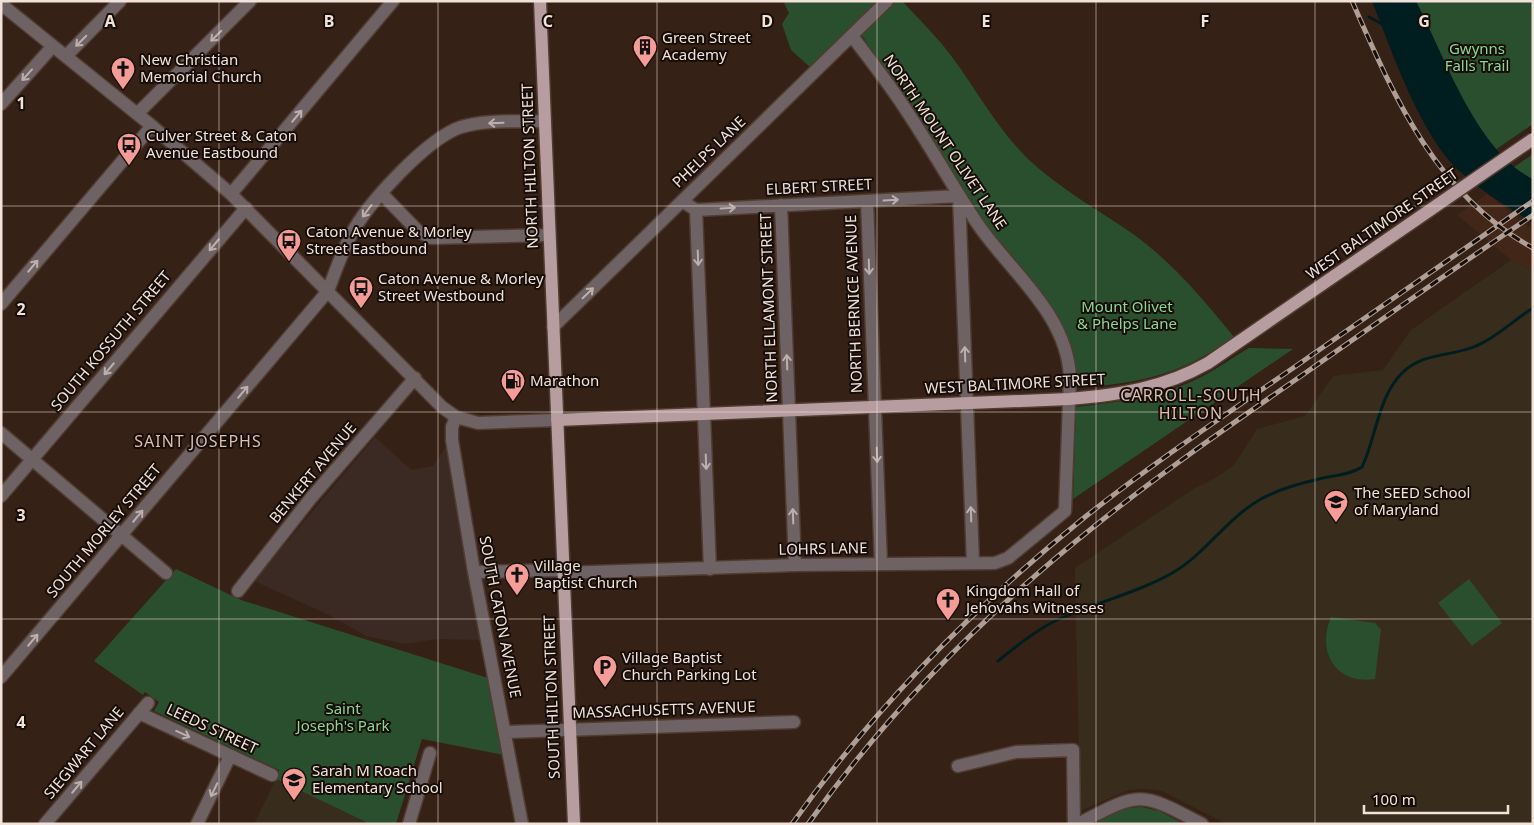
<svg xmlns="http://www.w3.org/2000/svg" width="1534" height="825" font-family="'Noto Sans',sans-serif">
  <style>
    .built { fill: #422617 }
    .industrial { fill: #3b2923 }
    .education { fill: #382c1d }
    .green { fill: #2a4f2e }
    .water { fill: #001d20 }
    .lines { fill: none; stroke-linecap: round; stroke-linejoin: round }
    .stream { stroke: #001d20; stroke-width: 3 }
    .minor-casing { stroke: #503c31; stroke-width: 15 }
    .major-casing { stroke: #503c31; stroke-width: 15 }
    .minor { stroke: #6f6264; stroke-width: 12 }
    .major { stroke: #b89da0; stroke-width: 12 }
    .rail-casing { stroke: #af9e95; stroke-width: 5 }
    .rail { stroke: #170d08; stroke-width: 3; stroke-dasharray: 9; stroke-linecap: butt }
    .major-bridge-casing { stroke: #503c31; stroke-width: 15; stroke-linecap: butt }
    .major-bridge { stroke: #b89da0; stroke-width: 12 }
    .oneway { stroke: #bdafab }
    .grid { fill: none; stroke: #f1e2da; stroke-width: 1; stroke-opacity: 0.55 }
    .labels { text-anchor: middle; stroke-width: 4; stroke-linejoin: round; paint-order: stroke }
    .poi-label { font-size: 15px; fill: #f1e2da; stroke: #170d08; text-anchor: start }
    .park-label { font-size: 15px; fill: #8ad891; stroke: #170d08 }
    .street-label { font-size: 15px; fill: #f1e2da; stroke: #170d08 }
    .neighbourhood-label { font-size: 16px; letter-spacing: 1px; fill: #dcbfb1; stroke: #170d08 }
    .grid-label { font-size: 16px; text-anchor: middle; font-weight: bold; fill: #f1e2da; stroke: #170d08; stroke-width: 4; stroke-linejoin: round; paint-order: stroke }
  </style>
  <rect width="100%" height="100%" fill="#362116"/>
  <path class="built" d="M1487,194L1533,230V271L1511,260L1457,215Z"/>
  <path class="industrial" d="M375,437L411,470L433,466L447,445L481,640L438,639L405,644L366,636L331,616L254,581Z"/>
  <path class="education" d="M1511,260L1533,271V824H1226L1162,791L1144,789L1128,790L1080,811L1075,568L1195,488L1217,477L1234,465L1257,429L1305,416L1333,376L1383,370L1411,330Z
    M276,779L370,824H254Z"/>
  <path class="green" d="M783,1H878L810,67L791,50L782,24L789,13Z
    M892,1H902C915,15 929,29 941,43C972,80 993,125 1028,159C1060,189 1097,209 1133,234C1173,263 1203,299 1234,337C1218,347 1201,359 1184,366C1149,381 1113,386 1075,387L1050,307L1030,277L982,220L929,136L861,34Z
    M1389,1H1533V124L1476,163Z
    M1533,154V191L1497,179Z
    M1249,348L1293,349L1073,499L1076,407C1120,402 1163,397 1203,376C1219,368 1233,357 1249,348Z
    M176,569L241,600L488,678L504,755L422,739L396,824H370L276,779L279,770L154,711L159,702L145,692L143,695L94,661Z
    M1469,579L1502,623L1472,646L1438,603Z
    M1331,617L1375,623L1381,630L1375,679C1336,685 1316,652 1331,617Z
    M1142,807L1159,811L1184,824H1092L1125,808Z"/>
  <path class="water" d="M1372,1H1416C1444,55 1477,152 1533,179V223C1502,203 1465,182 1443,153C1412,110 1391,50 1372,1Z"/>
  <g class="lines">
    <path class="stream" d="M1369,17L1384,25
      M998,661C1016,646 1036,630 1057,620C1094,603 1140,592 1174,572C1207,552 1227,518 1261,499C1278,490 1297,484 1315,480C1331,475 1348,476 1362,467C1376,438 1378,397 1402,373C1423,352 1451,357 1476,346C1498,337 1513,320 1533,308"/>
    <defs>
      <path id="minor" d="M1,4L152,126L231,194L442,407L456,417L478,423L557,420
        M66,56L120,1
        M1,104L53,46
        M137,114L250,1
        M381,193L418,231L431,238L549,235
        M231,194L393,1
        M682,201L696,210L959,196L973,563
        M867,201L881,564
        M781,205L795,565
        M696,210L710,569
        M1,304L152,126
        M553,327L887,1
        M456,417L452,427V440L474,572L522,824
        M1,433L166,573
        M1,496L246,208
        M474,572L563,570
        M563,573L795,565L995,563L1008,558L1065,511L1070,377C1067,313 1010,272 977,223C953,187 932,149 908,113C891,86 871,61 852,36
        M238,591L311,498L415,378
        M1,677L328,291C335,272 342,252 351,235C367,203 428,138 461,127C487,119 518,122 545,121
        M139,713L272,775
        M506,732L794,722
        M958,766L1016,752L1073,750L1074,824
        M45,824L148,703
        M197,824L230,756
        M409,824L430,753
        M1078,824C1141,791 1139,791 1202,824"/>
      <path id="major" d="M540,1L574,824
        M557,420L1069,399C1119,395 1164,388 1208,363L1430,210"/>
    </defs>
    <use href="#minor" class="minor-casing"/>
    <use href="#major" class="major-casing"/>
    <use href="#minor" class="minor"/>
    <use href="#major" class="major"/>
    <defs>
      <path id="rail" d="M1352,1C1394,97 1436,195 1533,248
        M792,824C874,708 975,606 1085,517C1153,463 1225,415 1296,366C1375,311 1454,256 1533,201
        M808,824C888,711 988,611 1096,525C1162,472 1232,424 1301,376C1378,322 1455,268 1533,215"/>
    </defs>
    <use href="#rail" class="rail-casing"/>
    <use href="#rail" class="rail"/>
    <defs>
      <path id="major-bridge" d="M1430,210L1533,139"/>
    </defs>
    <use href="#major-bridge" class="major-bridge-casing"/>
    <use href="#major-bridge" class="major-bridge"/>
  </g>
  <defs><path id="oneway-shaft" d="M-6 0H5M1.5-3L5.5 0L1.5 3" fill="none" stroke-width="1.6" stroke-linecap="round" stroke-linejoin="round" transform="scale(1.25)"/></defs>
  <g class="oneway">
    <use href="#oneway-shaft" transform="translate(216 36) rotate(135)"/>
    <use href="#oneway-shaft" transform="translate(81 41) rotate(135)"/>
    <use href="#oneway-shaft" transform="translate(27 75) rotate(132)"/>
    <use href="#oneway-shaft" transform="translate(297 116) rotate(-50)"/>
    <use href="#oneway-shaft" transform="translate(496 123) rotate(178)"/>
    <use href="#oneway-shaft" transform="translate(891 200) rotate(-3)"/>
    <use href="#oneway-shaft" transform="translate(728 208) rotate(-3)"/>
    <use href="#oneway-shaft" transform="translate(367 211) rotate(127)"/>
    <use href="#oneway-shaft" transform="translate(214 245) rotate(130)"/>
    <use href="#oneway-shaft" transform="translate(698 258) rotate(88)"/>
    <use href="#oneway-shaft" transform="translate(33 266) rotate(-50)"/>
    <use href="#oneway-shaft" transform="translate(869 267) rotate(88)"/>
    <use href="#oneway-shaft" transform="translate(588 293) rotate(-44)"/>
    <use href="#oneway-shaft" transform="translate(965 354) rotate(-92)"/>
    <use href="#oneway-shaft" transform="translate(787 362) rotate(-92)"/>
    <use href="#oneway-shaft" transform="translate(109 369) rotate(130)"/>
    <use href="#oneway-shaft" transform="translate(243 392) rotate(-50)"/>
    <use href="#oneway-shaft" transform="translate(877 455) rotate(88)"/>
    <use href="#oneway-shaft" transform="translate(706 462) rotate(88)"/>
    <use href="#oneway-shaft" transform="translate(971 514) rotate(-92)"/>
    <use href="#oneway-shaft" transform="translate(138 516) rotate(-50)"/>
    <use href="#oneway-shaft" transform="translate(793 516) rotate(-92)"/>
    <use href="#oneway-shaft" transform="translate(33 640) rotate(-50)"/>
    <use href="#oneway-shaft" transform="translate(183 734) rotate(25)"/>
    <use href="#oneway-shaft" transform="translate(77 787) rotate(-50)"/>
    <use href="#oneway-shaft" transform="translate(214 790) rotate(116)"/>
  </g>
  <path class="grid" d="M219,1V824M438,1V824M657,1V824M877,1V824M1096,1V824M1315,1V824M1,206H1533M1,412H1533M1,619H1533"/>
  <defs>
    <symbol id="building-pin" viewBox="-11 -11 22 30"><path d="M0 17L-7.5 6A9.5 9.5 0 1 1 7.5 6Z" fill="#f59c96" stroke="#170d08"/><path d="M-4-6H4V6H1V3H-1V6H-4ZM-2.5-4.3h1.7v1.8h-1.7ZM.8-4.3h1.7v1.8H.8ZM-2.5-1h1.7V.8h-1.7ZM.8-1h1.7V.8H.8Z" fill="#111"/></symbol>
    <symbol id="church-pin" viewBox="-11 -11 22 30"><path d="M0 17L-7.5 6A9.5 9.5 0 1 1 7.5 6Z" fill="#f59c96" stroke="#170d08"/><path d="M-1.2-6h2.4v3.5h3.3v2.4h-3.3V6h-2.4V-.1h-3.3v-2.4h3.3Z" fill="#111"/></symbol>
    <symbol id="bus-pin" viewBox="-11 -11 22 30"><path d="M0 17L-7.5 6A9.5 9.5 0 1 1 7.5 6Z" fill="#f59c96" stroke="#170d08"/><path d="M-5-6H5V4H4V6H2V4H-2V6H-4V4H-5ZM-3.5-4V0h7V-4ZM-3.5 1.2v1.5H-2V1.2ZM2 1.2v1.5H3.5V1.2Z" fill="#111"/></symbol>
    <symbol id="fuel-pin" viewBox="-11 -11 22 30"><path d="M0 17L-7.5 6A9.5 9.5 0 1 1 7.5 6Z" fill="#f59c96" stroke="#170d08"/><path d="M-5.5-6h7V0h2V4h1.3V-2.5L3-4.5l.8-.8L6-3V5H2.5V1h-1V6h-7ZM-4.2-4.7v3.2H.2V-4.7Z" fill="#111"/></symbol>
    <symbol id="school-pin" viewBox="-11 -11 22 30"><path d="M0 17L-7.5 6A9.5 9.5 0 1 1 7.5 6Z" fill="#f59c96" stroke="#170d08"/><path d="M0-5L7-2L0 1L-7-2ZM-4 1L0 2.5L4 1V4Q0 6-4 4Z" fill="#111"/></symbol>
    <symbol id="parking-pin" viewBox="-11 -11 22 30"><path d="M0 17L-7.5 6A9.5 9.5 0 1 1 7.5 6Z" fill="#f59c96" stroke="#170d08"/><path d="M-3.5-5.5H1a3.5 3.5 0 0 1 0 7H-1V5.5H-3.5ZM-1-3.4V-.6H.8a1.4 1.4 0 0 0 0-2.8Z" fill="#111"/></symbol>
  </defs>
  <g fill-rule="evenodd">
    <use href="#building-pin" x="631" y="33" width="28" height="38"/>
    <use href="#church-pin" x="109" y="55" width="28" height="38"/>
    <use href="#bus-pin" x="115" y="131" width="28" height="38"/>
    <use href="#bus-pin" x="275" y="227" width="28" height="38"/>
    <use href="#bus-pin" x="347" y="274" width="28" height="38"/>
    <use href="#fuel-pin" x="499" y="367" width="28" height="38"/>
    <use href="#school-pin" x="1322" y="488" width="28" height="38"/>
    <use href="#church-pin" x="503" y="561" width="28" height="38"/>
    <use href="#church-pin" x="934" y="586" width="28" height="38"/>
    <use href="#parking-pin" x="591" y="653" width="28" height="38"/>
    <use href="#school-pin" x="280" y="766" width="28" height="38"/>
  </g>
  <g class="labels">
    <g class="poi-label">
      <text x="662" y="43">Green Street<tspan x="662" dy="17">Academy</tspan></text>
      <text x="140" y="65">New Christian<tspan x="140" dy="17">Memorial Church</tspan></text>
      <text x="146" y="141">Culver Street &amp; Caton<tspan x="146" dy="17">Avenue Eastbound</tspan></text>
      <text x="306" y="237">Caton Avenue &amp; Morley<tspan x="306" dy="17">Street Eastbound</tspan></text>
      <text x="378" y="284">Caton Avenue &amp; Morley<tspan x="378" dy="17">Street Westbound</tspan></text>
      <text x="530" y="386">Marathon</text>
      <text x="1354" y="498">The SEED School<tspan x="1354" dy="17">of Maryland</tspan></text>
      <text x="534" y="571">Village<tspan x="534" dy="17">Baptist Church</tspan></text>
      <text x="966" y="596">Kingdom Hall of<tspan x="966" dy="17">Jehovahs Witnesses</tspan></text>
      <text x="622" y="663">Village Baptist<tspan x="622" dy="17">Church Parking Lot</tspan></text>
      <text x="312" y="776">Sarah M Roach<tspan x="312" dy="17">Elementary School</tspan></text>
    </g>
    <g class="park-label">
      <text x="1477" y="54">Gwynns<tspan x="1477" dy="17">Falls Trail</tspan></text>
      <text x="1127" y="312">Mount Olivet<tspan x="1127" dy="17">&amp; Phelps Lane</tspan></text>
      <text x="343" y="714">Saint<tspan x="343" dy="17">Joseph's Park</tspan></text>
    </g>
    <g class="street-label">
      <text transform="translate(945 142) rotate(56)" y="5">NORTH MOUNT OLIVET LANE</text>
      <text transform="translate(709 152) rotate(-44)" y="5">PHELPS LANE</text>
      <text transform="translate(530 166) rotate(-92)" y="5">NORTH HILTON STREET</text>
      <text transform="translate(819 187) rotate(-3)" y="5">ELBERT STREET</text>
      <text transform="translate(1382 224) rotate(-35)" y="5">WEST BALTIMORE STREET</text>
      <text transform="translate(854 304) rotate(-92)" y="5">NORTH BERNICE AVENUE</text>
      <text transform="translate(769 308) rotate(-92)" y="5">NORTH ELLAMONT STREET</text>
      <text transform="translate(111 341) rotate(-50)" y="5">SOUTH KOSSUTH STREET</text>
      <text transform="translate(1015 384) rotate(-3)" y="5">WEST BALTIMORE STREET</text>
      <text transform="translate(313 473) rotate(-50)" y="5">BENKERT AVENUE</text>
      <text transform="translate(104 531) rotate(-50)" y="5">SOUTH MORLEY STREET</text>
      <text transform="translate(823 549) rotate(-1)" y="5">LOHRS LANE</text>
      <text transform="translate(500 617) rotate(79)" y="5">SOUTH CATON AVENUE</text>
      <text transform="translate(552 697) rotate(-92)" y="5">SOUTH HILTON STREET</text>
      <text transform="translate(664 710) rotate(-2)" y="5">MASSACHUSETTS AVENUE</text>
      <text transform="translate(212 729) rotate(25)" y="5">LEEDS STREET</text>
      <text transform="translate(84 753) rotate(-50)" y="5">SIEGWART LANE</text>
    </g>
    <g class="neighbourhood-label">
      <text x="1191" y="401">CARROLL-SOUTH<tspan x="1191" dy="18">HILTON</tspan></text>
      <text x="198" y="447">SAINT JOSEPHS</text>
    </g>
  </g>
  <g class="grid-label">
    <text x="110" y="27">A</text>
    <text x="329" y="27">B</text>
    <text x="548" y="27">C</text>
    <text x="767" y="27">D</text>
    <text x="986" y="27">E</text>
    <text x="1205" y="27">F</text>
    <text x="1424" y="27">G</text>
    <text x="21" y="109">1</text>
    <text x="21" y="315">2</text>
    <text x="21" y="521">3</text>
    <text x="21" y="728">4</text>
  </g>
  <rect width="1534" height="825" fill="none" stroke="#f1e2da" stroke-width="5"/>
  <path d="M1364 805v8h144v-8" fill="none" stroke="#f1e2da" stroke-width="2.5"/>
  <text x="1372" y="805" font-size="15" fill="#f1e2da" stroke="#170d08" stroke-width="4" paint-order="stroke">100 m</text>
</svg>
